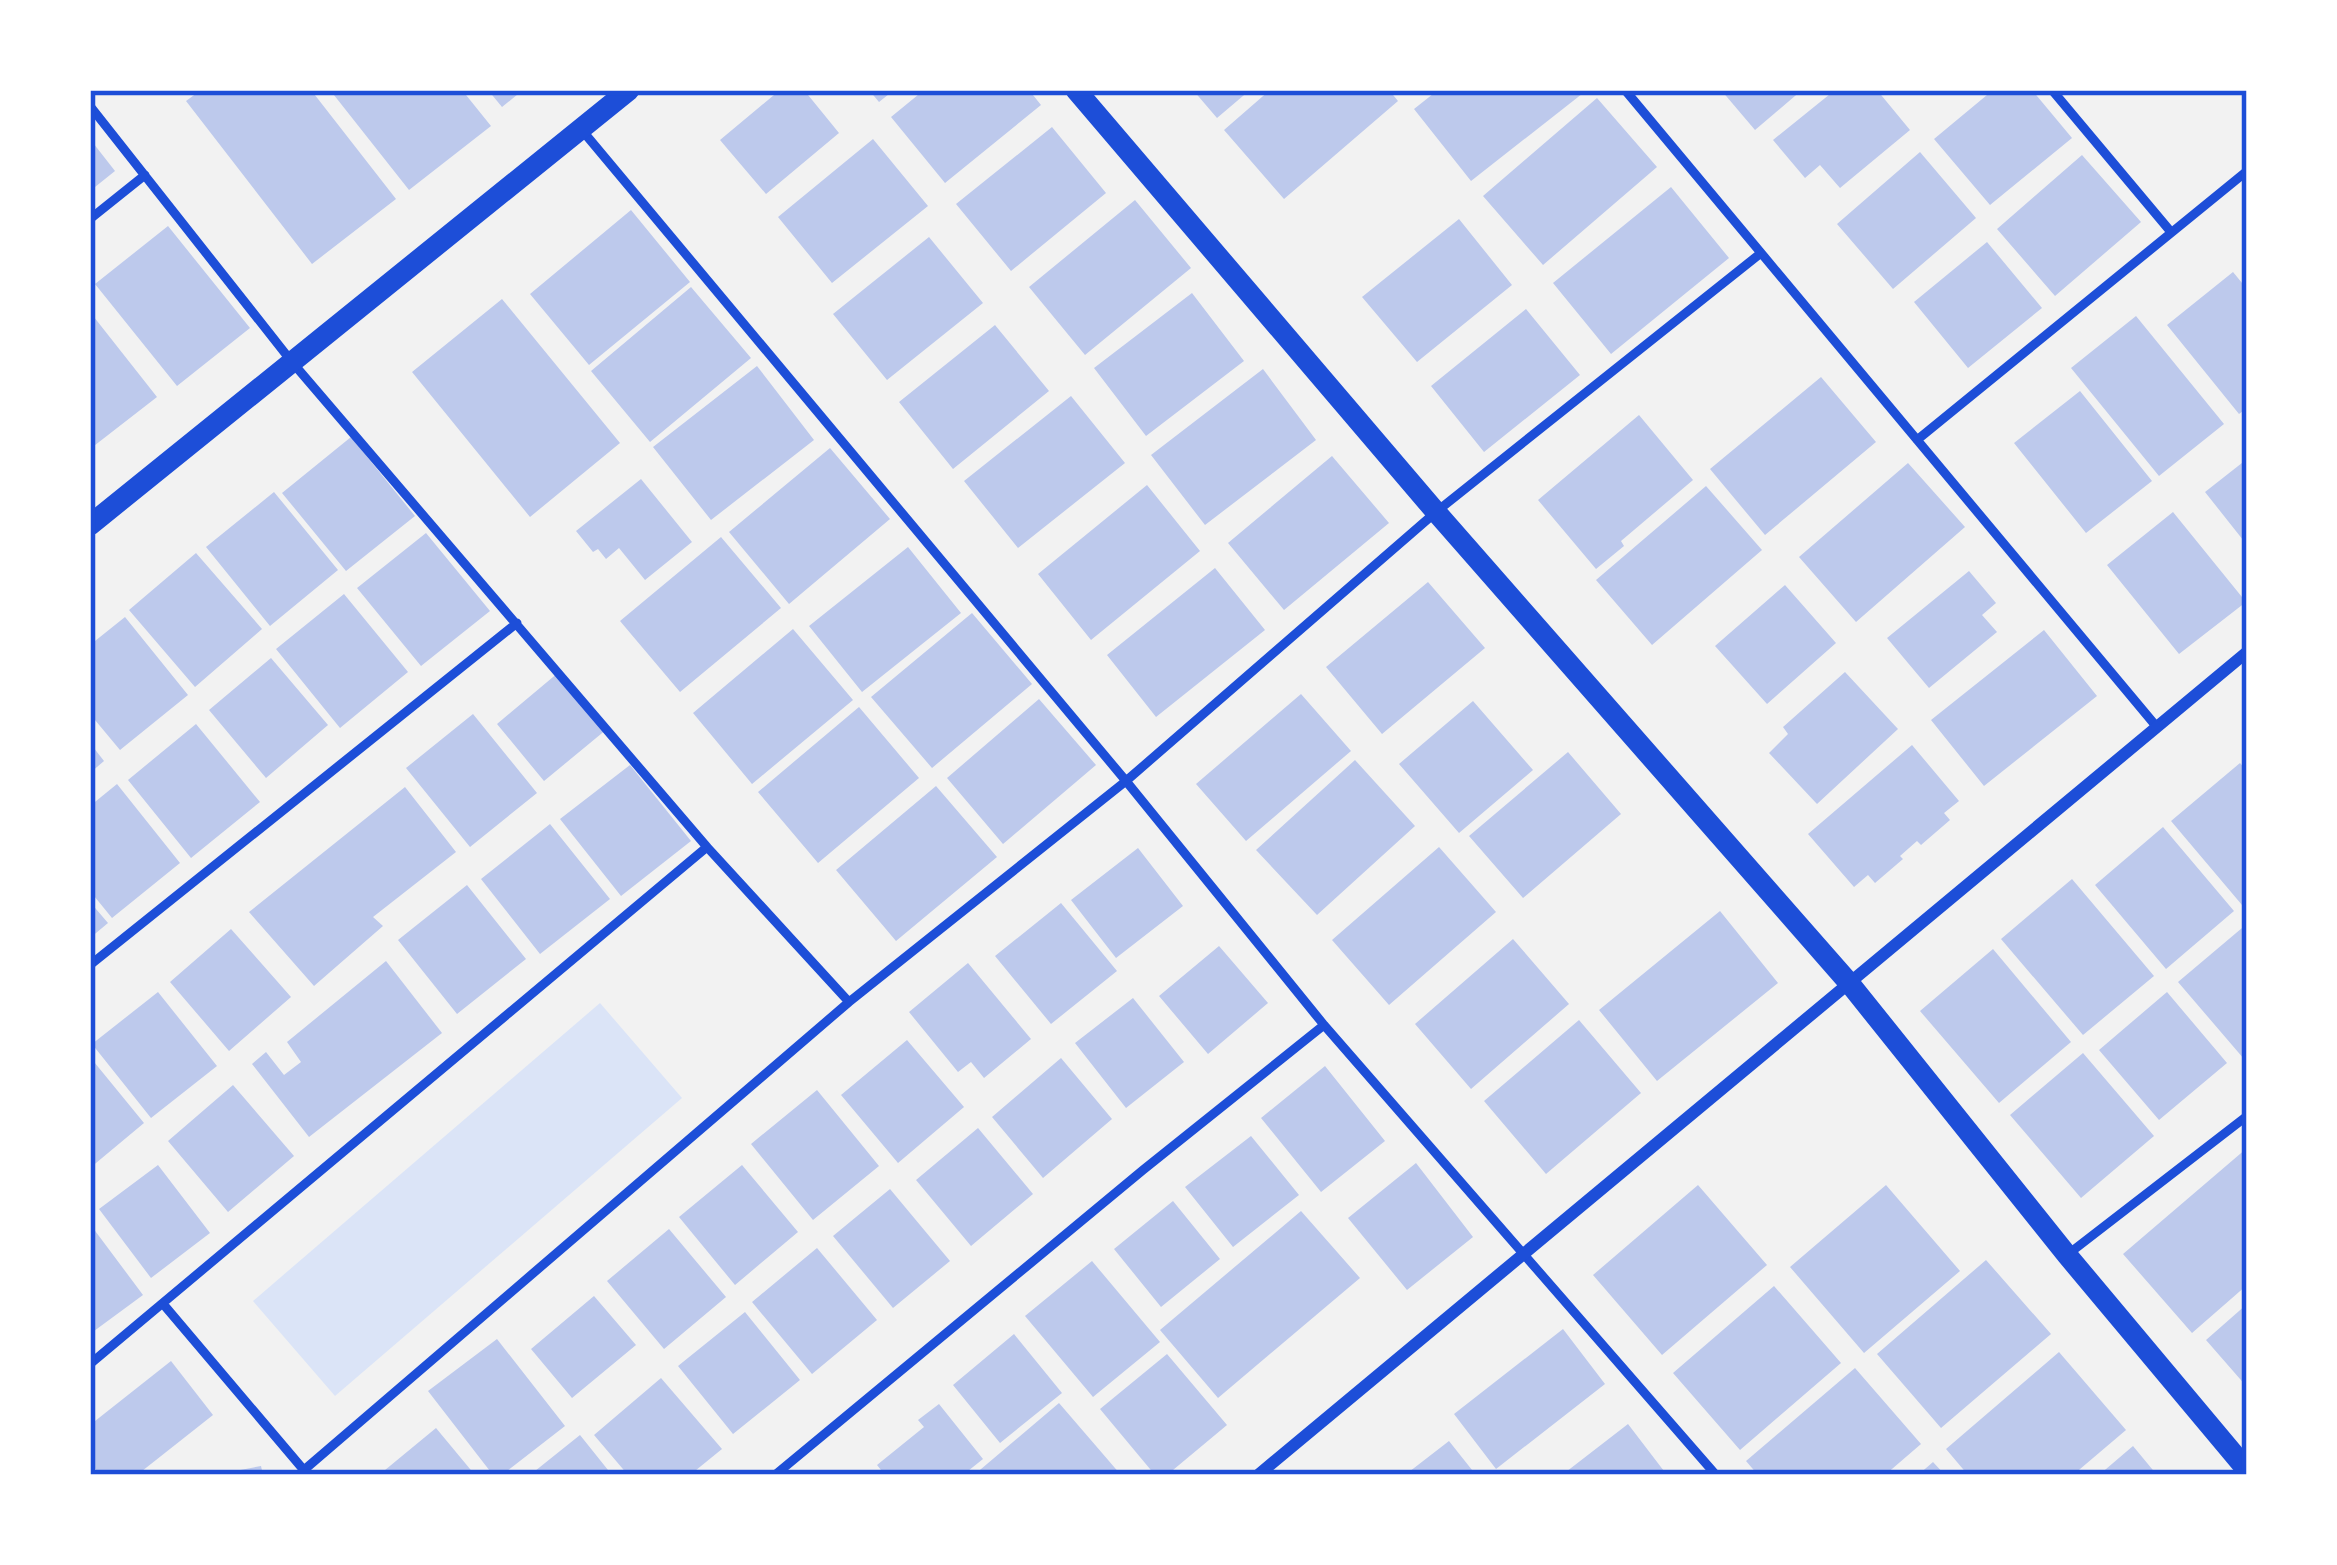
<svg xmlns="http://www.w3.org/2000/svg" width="2337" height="1565" font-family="Karla,sans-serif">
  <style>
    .green { fill: #dbe4f7 }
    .building { fill: #bdc9ec }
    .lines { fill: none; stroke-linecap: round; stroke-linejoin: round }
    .service { stroke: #1d4ed8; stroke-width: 9 }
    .minor { stroke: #1d4ed8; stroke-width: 12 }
    .tertiary { stroke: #1d4ed8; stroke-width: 21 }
    .neatline { fill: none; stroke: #1d4ed8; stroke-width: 4.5 }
  </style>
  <rect width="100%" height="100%" fill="#f2f2f2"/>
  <path class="green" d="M600,1003L682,1098L335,1396L253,1301Z"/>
  <path class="building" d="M201,90H311L396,199L312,264L186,101Z
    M330,90H462L491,126L409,190Z
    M488,90H523L502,107Z
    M780,90H804L839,133L766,194L720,140Z
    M869,90H894L879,102Z
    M924,90H1029L1041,105L945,183L891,117Z
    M1193,90H1250L1217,118Z
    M1270,90H1389L1398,101L1284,199L1224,130Z
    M1438,90H1587L1471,181L1414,109Z
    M1721,90H1802L1755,130Z
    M1835,90H1877L1910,130L1840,188L1820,165L1805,178L1773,140Z
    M1993,90H2032L2072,138L1990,205L1934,139Z
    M1597,98L1657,167L1543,265L1483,196Z
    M1052,127L1106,193L1011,271L956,204Z
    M90,139L115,171L90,191Z
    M873,139L928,206L832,283L778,217Z
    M1920,152L1976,218L1893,289L1837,224Z
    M2082,155L2141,222L2055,296L1997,229Z
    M1671,187L1729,258L1611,354L1553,283Z
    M1135,200L1191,268L1085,355L1029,287Z
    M631,210L690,282L589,365L530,294Z
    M1459,219L1512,285L1417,362L1362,297Z
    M168,226L250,328L177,386L95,284Z
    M929,237L983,303L887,380L833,314Z
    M1987,242L2042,308L1968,368L1914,302Z
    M2233,272L2247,289V408L2239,414L2167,325Z
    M691,287L751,358L650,442L591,371Z
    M1192,293L1244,361L1146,436L1094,368Z
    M502,299L620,443L530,517L412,372Z
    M1526,309L1580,375L1484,452L1431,386Z
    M90,312L157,397L90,449Z
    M2136,316L2224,424L2159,476L2071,368Z
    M995,325L1049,391L953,469L899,402Z
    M757,366L814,440L711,520L653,447Z
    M1263,369L1316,440L1205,525L1151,455Z
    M1821,377L1876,442L1765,535L1710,469Z
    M2080,391L2152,481L2086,533L2014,443Z
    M1071,396L1125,463L1018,548L964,481Z
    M1639,415L1693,480L1621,541L1624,546L1596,569L1538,500Z
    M351,437L415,516L346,571L282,493Z
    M830,448L890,519L789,604L729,532Z
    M1332,456L1389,523L1284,610L1228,543Z
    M2247,459V545L2205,492Z
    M1908,463L1965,527L1856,622L1799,557Z
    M641,479L692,542L645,580L619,548L606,559L598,549L593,552L576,531Z
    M1147,485L1200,551L1091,640L1038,574Z
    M1706,486L1762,550L1652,645L1596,580Z
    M274,492L338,570L270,626L206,547Z
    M2173,512L2246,602L2179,654L2107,565Z
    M426,533L490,611L421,666L357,588Z
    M721,537L781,608L680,692L620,621Z
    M908,547L961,613L862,692L809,626Z
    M196,553L262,629L195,687L129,610Z
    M1215,568L1265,630L1156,717L1107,655Z
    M1969,571L1996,603L1982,615L1997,632L1929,688L1887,638Z
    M1428,582L1485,648L1382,734L1326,667Z
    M1785,585L1836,643L1767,704L1715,646Z
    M344,594L408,672L340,728L276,649Z
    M972,613L1032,684L932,768L871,697Z
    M125,617L188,695L120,750L90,714V645Z
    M793,629L853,700L752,784L693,713Z
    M2044,630L2097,696L1984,786L1931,720Z
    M271,658L328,725L266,778L209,710Z
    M559,672L607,729L544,781L497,724Z
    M1845,672L1898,729L1817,804L1769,753L1788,734L1783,727Z
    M1301,694L1351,751L1246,841L1196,784Z
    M1039,699L1096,765L1003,844L947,778Z
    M1473,701L1533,770L1459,833L1399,764Z
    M859,707L919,778L818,863L758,792Z
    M473,714L537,793L470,847L406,768Z
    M196,724L260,802L191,858L128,780Z
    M90,743L104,761L90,773Z
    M1912,745L1959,801L1944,813L1950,820L1921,845L1917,841L1900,856L1903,859L1875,883L1868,875L1854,887L1808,834Z
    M1568,752L1621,814L1523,898L1469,836Z
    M1355,760L1415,826L1317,915L1256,850Z
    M2240,763L2247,771V901L2242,905L2171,821Z
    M630,765L691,841L621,896L560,819Z
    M117,784L180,863L112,918L90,891V806Z
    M936,786L997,857L896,941L836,870Z
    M405,787L456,852L373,917L383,926L314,986L249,912Z
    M550,824L610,899L540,954L481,879Z
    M2163,827L2234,911L2166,969L2095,885Z
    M1439,847L1496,912L1389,1005L1332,940Z
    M1138,848L1183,906L1116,958L1071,900Z
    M2072,879L2154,976L2083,1035L2001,939Z
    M467,885L526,959L457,1014L398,940Z
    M90,902L108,923L90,938Z
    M1061,903L1117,971L1051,1024L995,956Z
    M1720,911L1778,983L1657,1081L1599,1010Z
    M2242,928L2247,933V1056L2244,1059L2178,982Z
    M231,929L291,997L229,1051L170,982Z
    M1513,939L1569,1004L1471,1089L1415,1024Z
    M1219,946L1268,1003L1208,1054L1159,996Z
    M1993,949L2071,1042L1999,1103L1920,1011Z
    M386,961L442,1033L309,1137L252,1064L266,1052L284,1075L301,1062L287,1042Z
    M968,963L1031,1039L984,1078L971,1062L958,1072L909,1012Z
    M158,992L217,1066L151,1118L92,1044Z
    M2167,992L2227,1063L2159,1120L2099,1050Z
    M1133,998L1184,1062L1126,1108L1075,1043Z
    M1579,1020L1641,1093L1546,1174L1484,1101Z
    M907,1040L964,1107L898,1163L841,1095Z
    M2083,1053L2154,1136L2081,1198L2010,1115Z
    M90,1057L144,1123L90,1168Z
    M1061,1058L1112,1119L1043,1178L992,1117Z
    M1325,1066L1385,1141L1321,1192L1261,1118Z
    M233,1085L294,1156L228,1212L168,1141Z
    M817,1090L879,1166L813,1220L751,1144Z
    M978,1128L1033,1194L971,1246L916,1180Z
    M1251,1136L1299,1195L1233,1247L1185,1187Z
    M2247,1148V1285L2192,1333L2123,1254Z
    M1416,1163L1473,1237L1407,1290L1348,1218Z
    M158,1165L210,1233L151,1278L99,1209Z
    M742,1165L798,1232L735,1285L679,1217Z
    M1698,1185L1767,1265L1662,1355L1593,1275Z
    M1886,1185L1960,1271L1864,1353L1790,1267Z
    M890,1189L950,1261L893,1308L833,1236Z
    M1173,1201L1220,1259L1161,1307L1114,1249Z
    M1301,1211L1360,1278L1218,1398L1160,1330Z
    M90,1224L143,1295L90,1334Z
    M669,1229L726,1297L664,1349L607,1281Z
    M817,1248L877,1320L812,1374L752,1302Z
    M1986,1260L2051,1334L1941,1428L1877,1354Z
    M1092,1261L1160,1342L1093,1397L1025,1316Z
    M1774,1286L1841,1363L1740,1450L1673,1373Z
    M594,1296L636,1345L572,1398L531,1349Z
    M2247,1304V1387L2206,1340Z
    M745,1312L800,1380L733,1434L678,1366Z
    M1563,1329L1605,1384L1496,1469L1454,1414Z
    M1014,1334L1062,1393L1000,1443L953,1385Z
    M497,1339L565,1426L502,1475H493L428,1391Z
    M2059,1352L2126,1430L2073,1475H1968L1946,1449Z
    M1167,1354L1227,1425L1167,1475H1155L1100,1409Z
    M171,1361L213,1415L137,1475H100L90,1462V1425Z
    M1855,1368L1921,1444L1885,1475H1758L1746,1461Z
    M661,1378L722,1449L690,1475H628L594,1435Z
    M1059,1403L1121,1475H974Z
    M939,1404L983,1459L963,1475H885L877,1465L924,1427L918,1420Z
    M1628,1424L1667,1475H1562Z
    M436,1428L475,1475H379Z
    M580,1435L612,1475H530Z
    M1449,1441L1476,1475H1405Z
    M2133,1446L2157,1475H2099Z
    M1933,1462L1945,1475H1918Z
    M261,1466L263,1475H225V1473Z"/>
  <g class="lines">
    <path class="service" d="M1625,90L2156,726
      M2052,90L2171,232
      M90,106L292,362L707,847L849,1002
      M581,129L1126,781L1324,1025L1716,1475
      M90,219L145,175
      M1917,440L2247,171
      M90,965L517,623
      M2067,1255L2247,1116
      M164,1305L308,1475
      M90,1364L707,847
      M304,1470L849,1002L1126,781L1436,512L1761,253
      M775,1475L1143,1170L1324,1025"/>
    <path class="minor" d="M1258,1475L2247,652"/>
    <path class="tertiary" d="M1076,90L1436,512L1850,984L2067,1255L2247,1470
      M90,525L629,90"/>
  </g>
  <rect width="2337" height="1565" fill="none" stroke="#ffffff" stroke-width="186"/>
  <rect x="93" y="93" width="2151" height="1379" class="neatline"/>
</svg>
